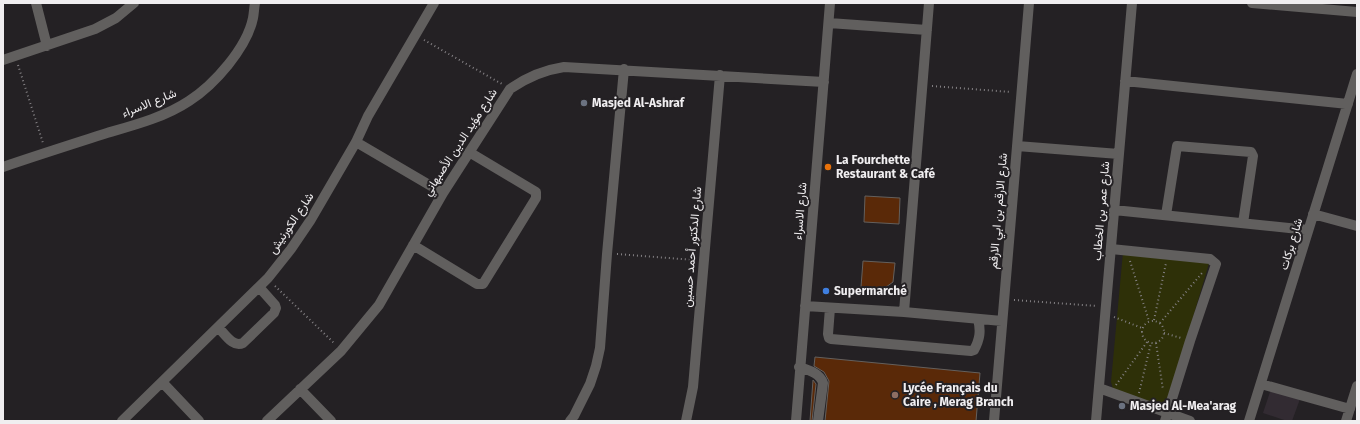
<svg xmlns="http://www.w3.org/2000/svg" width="1360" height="424" font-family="'Fira Sans',Vazirmatn,sans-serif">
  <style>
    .built { fill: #322b32 }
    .green { fill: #2e3008 }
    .building { fill: #5a2908; stroke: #64605d }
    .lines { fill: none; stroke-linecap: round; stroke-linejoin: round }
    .path { stroke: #848184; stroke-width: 2; stroke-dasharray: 1 3; stroke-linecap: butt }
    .minor { stroke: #615f5e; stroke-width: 10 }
    .worship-dot { fill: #6b7280; stroke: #242124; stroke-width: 1.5 }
    .food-dot { fill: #e8710a; stroke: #242124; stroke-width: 1.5 }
    .shop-dot { fill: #3f7fe0; stroke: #242124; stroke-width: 1.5 }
    .education-dot { fill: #8d6e63; stroke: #242124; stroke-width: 1.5 }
    .labels { text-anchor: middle; stroke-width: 4; stroke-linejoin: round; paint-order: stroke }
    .street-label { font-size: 12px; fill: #f0eef0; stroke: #242124 }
    .poi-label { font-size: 12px; font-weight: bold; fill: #f0eef0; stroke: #242124; text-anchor: start }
  </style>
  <rect width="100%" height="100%" fill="#242124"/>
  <path class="built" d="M1271,389L1300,399L1292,421H1287L1263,413Z"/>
  <path class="green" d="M1123,252L1210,260L1169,398L1160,407L1114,392L1111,382Z"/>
  <path class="building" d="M865,196L900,198L899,224L864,222Z
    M863,261L895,263L893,282L882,290L861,287Z
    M815,357L980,373L976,421H825L829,381L824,372L814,366Z
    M813,380L816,384L812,421H810Z"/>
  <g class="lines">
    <path class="path" d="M424,40L502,84
      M18,65L43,143
      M932,86L1011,92
      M617,254L694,260
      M1130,261L1149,321
      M275,286L335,344
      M1014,300L1097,306
      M1114,317L1142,328
      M1154,320L1166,263
      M1142 332a11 11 0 1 1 22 0a11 11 0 1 1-22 0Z
      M1160,323L1202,273
      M1164,333L1181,338
      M1156,343L1163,390
      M1116,385L1147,342
      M1139,393L1151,343"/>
    <path class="minor" d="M36,3L47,46
      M1252,3L1357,12
      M829,23L927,30
      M3,60L95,29L116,18L134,3
      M1125,81L1348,104
      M356,142L443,193
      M1017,146L1119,154
      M3,167C38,155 73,144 107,133C135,125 165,117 189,101C214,85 247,48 253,18C254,13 254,8 255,3
      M1114,210L1308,230
      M1313,214L1357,226
      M1166,215L1177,146L1251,152L1253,156L1243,223
      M413,245L477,284H483L536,198V192L469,152
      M1111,249L1210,259L1216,264L1190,341L1165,421
      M805,306L904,312L1002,321
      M830,308L828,334L829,338L831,339L971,351L974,350C980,339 981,331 978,319
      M904,312L929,3
      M218,327C225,334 233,348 243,343L274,313L276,308L275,305L259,287
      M799,367C808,370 820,373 823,383L818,421
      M163,383L199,421
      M1261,384L1350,409
      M1099,388L1190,421
      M300,389L331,421
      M122,421L268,278L291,249L310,221L356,142L368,116L434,3
      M267,421L341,351L379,305L443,193L510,89C527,77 544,70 564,67L824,82
      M570,421L574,416L590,384L596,366L600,348L607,254L624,69
      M686,421L693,387L720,75
      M796,421L830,3
      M994,421L1029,3
      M1096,421L1132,3
      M1249,421L1357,74
      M1346,421L1357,386"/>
  </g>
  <g class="worship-dot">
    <circle cx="584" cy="103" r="4"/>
    <circle cx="1122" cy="406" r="4"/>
  </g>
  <circle class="food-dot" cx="828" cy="167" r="4"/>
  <circle class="shop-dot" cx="826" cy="291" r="4"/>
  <circle class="education-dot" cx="895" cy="395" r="4"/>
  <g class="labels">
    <g class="street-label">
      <text transform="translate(149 103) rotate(-22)" y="4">شارع الاسراء</text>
      <text transform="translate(460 142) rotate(-57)" y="4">شارع مؤيد الدين الأصبهاني</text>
      <text transform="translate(800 211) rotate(-85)" y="4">شارع الاسراء</text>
      <text transform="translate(998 211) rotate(-85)" y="4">شارع الارقم بن ابي الارقم</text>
      <text transform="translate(1101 211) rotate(-85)" y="4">شارع عمر بن الخطاب</text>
      <text transform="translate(291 223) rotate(-56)" y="4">شارع الكورنيش</text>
      <text transform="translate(1291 244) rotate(-73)" y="4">شارع بركات</text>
      <text transform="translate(692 247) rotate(-85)" y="4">شارع الدكتور أحمد حسين</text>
    </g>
    <g class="poi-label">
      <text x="592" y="107">Masjed Al-Ashraf</text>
      <text x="836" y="164">La Fourchette<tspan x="836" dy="14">Restaurant &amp; Café</tspan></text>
      <text x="834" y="295">Supermarché</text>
      <text x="903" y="392">Lycée Français du<tspan x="903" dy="14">Caire , Merag Branch</tspan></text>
      <text x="1130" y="410">Masjed Al-Mea'arag</text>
    </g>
  </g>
  <rect width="1360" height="424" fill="none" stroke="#f0eef0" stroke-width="8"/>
</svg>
